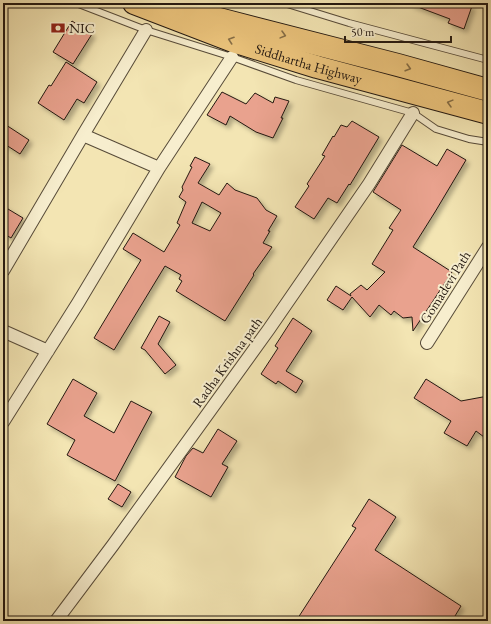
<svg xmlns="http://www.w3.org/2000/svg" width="491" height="624" font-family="'EB Garamond',serif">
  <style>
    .building { fill: #e9a28e; stroke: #231810; fill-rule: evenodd; filter: url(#shadow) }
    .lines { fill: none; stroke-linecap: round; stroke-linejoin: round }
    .lane-casing { stroke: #574b39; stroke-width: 8 }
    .street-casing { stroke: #574b39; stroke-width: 14 }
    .highway-casing { stroke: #231810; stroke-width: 24 }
    .lane { stroke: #f7eece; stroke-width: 6 }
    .street { stroke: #f7eece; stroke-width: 12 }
    .highway { stroke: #eac27a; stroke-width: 22 }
    .oneway { stroke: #866d45 }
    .labels { text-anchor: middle; stroke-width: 4; stroke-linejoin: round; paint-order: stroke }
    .poi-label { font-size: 14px; fill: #231810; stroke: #f7eece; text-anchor: start }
    .street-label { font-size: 14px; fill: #231810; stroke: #f7eece }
  </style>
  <defs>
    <filter id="shadow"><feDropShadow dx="3.5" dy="3.5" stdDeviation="2" flood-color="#0004"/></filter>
  </defs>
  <rect width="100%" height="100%" fill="#f3e5b3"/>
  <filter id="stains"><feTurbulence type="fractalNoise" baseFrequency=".005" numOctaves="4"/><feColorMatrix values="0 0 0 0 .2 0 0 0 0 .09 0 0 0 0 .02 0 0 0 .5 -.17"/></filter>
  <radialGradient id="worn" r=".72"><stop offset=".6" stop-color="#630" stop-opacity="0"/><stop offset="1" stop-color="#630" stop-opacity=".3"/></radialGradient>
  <path class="building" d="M410,3H464L472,6L464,29L448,23L450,19L410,4Z
    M72,21L92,34L73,64L53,52Z
    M66,62L97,82L84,103L77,99L64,120L38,103L49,85L51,86Z
    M222,92L246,104L255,93L273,103L275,97L289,101L281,118H283L273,138L256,132L230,116L226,125L207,115Z
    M352,121L379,137L350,185L349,184L337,203L328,198L314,219L295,207L309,186L307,184L325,156L322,155L333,136L334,137L341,125L347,127Z
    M3,123L29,140L20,154L3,143Z
    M402,145L437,166L447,149L466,160L435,212L413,247L452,272L433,301L413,331L412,317L403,318L394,311L391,315L379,305L370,317L352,297L343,310L327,300L336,286L351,296L350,294L361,285L367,290L385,272L372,264L393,230L389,228L401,210L373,192Z
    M195,157L210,164L198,183L219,195L227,183L235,190L257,198L266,210L277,216L268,231H270L263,243L272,247L253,274L254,275L225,321L176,291L182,281L179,279L181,275L165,266L114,350L94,338L141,260L123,249L133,233L164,252L180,225L177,223L186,202L179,197L183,190L182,187L192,167L190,166ZM202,202L221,213L210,231L192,223Z
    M3,206L23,218L11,238L3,233Z
    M159,316L170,322L158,344L176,365L165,374L145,350L141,348Z
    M293,318L312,331L286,371L303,381L296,393L278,381L276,384L261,374L278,348L275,346Z
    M73,379L97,393L84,416L114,433L131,401L152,412L115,481L67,455L75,440L47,424Z
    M426,379L461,401L488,396V440L476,431L467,446L444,433L451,421L414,398Z
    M218,429L237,441L222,464L228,467L211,497L175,477L186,456L193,448L203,453Z
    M118,484L131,492L122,507L108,499Z
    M369,499L396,517L375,550L461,606L452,621H296L356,528L352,526Z"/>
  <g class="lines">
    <defs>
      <path id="lane" d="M76,3L146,30L232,57L296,80L413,113L436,129L469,139L488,142
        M284,3L349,23L488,60"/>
      <path id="street" d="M83,135L159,168
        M3,271L83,135L146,30
        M3,331L48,351
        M427,343L488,247
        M3,422L78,303L159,168L232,57
        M56,621L113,545L269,329L369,184L413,113"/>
      <g id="highway">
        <path id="s1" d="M134,3L233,41L317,67L488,113"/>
        <path d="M179,3L215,18L398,65L488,90"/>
      </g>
    </defs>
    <use href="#lane" class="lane-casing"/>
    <use href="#street" class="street-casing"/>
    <use href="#highway" class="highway-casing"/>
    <use href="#lane" class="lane"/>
    <use href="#street" class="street"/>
    <use href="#highway" class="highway"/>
  </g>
  <defs><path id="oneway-chevron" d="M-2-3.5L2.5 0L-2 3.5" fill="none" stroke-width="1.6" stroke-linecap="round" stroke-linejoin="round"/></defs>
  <g class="oneway">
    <use href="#oneway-chevron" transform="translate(283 35) rotate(15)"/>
    <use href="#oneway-chevron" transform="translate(231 40) rotate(-161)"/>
    <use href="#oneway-chevron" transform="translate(408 68) rotate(16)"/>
    <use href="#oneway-chevron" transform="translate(450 103) rotate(-165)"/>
  </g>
  <defs>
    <symbol id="bank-bare" viewBox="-9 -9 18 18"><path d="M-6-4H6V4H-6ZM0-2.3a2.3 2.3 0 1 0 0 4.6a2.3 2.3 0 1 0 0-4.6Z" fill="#8f2418" stroke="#f7eece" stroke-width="2.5" paint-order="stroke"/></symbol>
  </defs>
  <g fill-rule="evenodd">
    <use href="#bank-bare" x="48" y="18" width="20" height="20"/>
  </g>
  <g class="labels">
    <g class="poi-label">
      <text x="69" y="33">NIC</text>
    </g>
    <g class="street-label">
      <text dy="5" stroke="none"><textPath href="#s1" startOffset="185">Siddhartha Highway</textPath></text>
      <text transform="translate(445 287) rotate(-58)" y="5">Gomadevi Path</text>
      <text transform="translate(227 362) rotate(-54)" y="5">Radha Krishna path</text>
    </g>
  </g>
  <rect width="491" height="624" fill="none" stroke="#f3e5b3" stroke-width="16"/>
  <rect x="4" y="4" width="483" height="616" fill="none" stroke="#231810" stroke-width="2"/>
  <rect x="8" y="8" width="475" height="608" fill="none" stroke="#231810"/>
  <path d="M345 36v6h106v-6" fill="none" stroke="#231810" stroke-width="2"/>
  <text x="351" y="36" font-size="12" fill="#231810" stroke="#f7eece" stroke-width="3" paint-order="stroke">50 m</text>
  <rect width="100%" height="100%" filter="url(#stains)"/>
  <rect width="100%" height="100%" fill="url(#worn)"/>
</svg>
